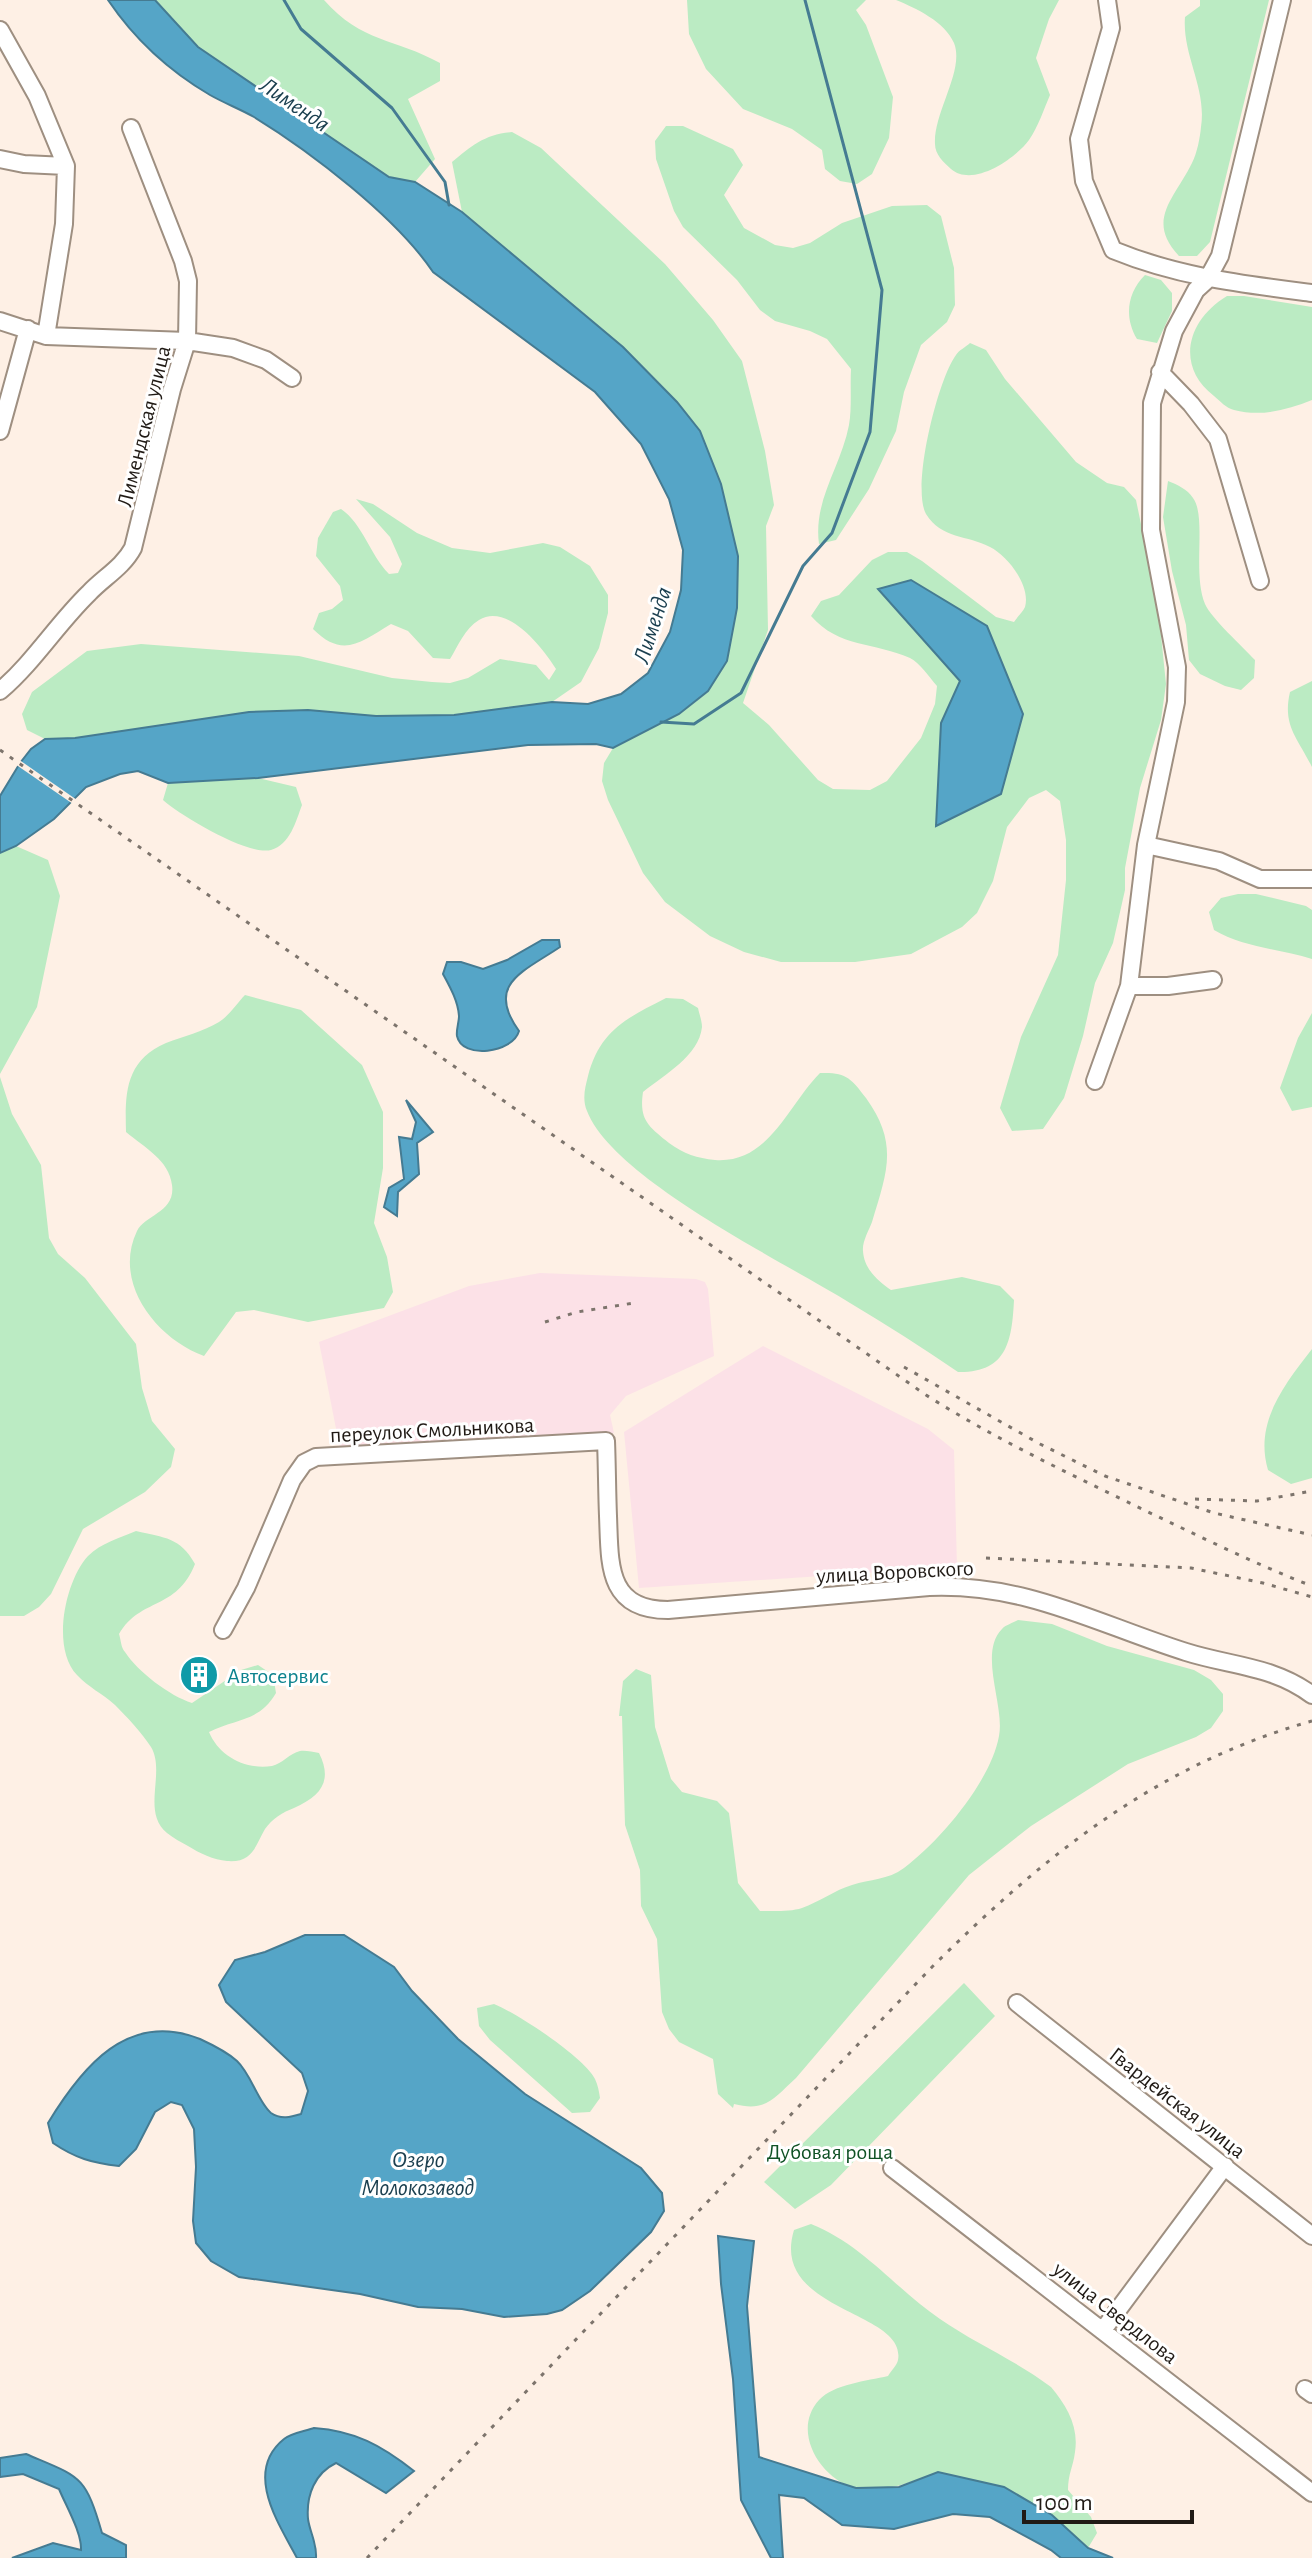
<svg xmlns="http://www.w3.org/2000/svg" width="1312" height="2558" font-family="'Alegreya Sans',sans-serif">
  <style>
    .industrial { fill: #fce1e7 }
    .green { fill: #bbebc3 }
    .water { fill: #55a5c7; stroke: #457b92; stroke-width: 2 }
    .pier { fill: #fef0e5 }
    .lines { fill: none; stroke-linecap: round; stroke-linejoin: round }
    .stream { stroke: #457b92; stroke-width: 3 }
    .minor-casing { stroke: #9e8f81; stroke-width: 20 }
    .minor { stroke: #fff; stroke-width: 16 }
    .rail { stroke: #7d746c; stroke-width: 3; stroke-dasharray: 4 8; stroke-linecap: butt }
    .labels { text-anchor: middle; stroke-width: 6; stroke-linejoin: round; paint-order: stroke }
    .street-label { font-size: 22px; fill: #201a15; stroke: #fff }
    .culture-label { font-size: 22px; fill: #0d838f; stroke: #fff; text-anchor: start }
    .park-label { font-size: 22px; fill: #105225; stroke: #fff }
    .water-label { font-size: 24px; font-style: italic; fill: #1c4050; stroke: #fff }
  </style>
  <rect width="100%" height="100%" fill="#fef0e5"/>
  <path class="industrial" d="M540,1273L696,1279L705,1282L708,1289L714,1356L626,1396L610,1415L614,1433L340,1449L319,1342L469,1286Z
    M763,1346L928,1429L954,1450L957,1567L639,1588L624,1432Z"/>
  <path class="green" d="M155,0H324C362,43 395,38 440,63V81L408,99L435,159L415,182L389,177L198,47Z
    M687,0H866L856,10L866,25L893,97L889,138L872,174L857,184L840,181L825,169L822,150L792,129L743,109L706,69L689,34Z
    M896,0H1059L1049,19L1036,58L1050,95C1044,109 1038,127 1029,140C1015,159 973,188 951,169C943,162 935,154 935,144C933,113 965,70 954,43C945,22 916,8 896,0Z
    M1200,0H1269L1210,242L1197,256H1179C1145,220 1175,198 1192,163C1197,153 1200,138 1201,127C1207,88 1182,55 1185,17L1200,6Z
    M666,126H683L733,149L743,165L724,195L744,228L775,245L793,248L810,243L842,223L892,206L927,205L941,216L954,268L955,305L947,322L921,345L904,392L896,431L869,489L836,540L819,544C813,500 841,467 849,425C852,407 850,387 851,369L827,339L810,331L775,321L760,310L737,280L683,227L674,211L656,159L655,141Z
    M512,132L541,148L665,264L713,320L742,361L765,451L774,505L766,526L768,630L743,703L769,725L818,780L833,789L870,790L887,781L921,738L935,704L937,686C929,677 920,663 910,658C874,642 839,648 811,616L821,601L839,595L872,560L888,552H907L922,561L996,617L1014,622C1017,617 1023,612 1025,607C1031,586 1008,556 990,547C968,535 941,539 926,514C911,487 938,379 956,355C959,350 966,347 970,343L986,350L1005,379L1076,462L1107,483L1124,487L1136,500L1158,606L1166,684L1161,720L1140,788L1125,868V890L1113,943L1095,983L1083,1036L1064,1098L1043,1129L1012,1131L1000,1108L1021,1037L1058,955L1066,880V840L1060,801L1046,790L1029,798L1007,827L993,881L977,913L962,927L911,954L855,962H781L744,952L710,936L665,902L643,873L608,800L602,781L604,763L613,748L679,714L708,692L727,661L738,556L721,484L700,431L623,347L462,212L452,162C471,146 485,134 512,132Z
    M1145,275L1161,280L1172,293V311L1157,343L1137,339C1124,317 1127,293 1145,275Z
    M1227,296H1244L1312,307V400C1287,410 1261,417 1234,410C1226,408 1220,401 1214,396C1175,366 1187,320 1227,296Z
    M1168,481C1178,485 1187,489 1193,498C1207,517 1192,573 1205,604C1211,618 1243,647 1255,660L1254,678L1241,690L1225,686L1200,674L1189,660L1186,625L1172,571L1163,517Z
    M356,499L373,504L417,533L452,548L490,553L543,543L560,547L590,566L608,595V613L599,648L581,682L552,702L454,715L376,716L308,710L249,712L75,738L45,739L27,730L22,714L32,692L87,651L141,644L299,656L392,678L432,682L450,683L468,678L500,659L536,665L549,680L556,669C543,648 507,602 479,620C465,628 458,646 450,659L433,658L408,631L391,624C361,642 343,659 313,629L319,613L332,609L343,600L340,586L316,556L318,538L333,512L341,509C363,524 370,555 389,574L398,573L402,564L390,537Z
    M1312,681V767C1298,738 1282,726 1290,692Z
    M258,778L296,787L302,805C296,821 290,845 271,850C248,856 181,816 163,800L168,783Z
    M16,846L48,860L60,896L37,1007L0,1074V853Z
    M1238,894H1256L1306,906L1312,910V959C1280,949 1242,947 1214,930L1209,912L1221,898Z
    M245,995L301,1010L362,1065L383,1112V1168L374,1223L387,1257L393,1292L384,1308L308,1322L254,1310L236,1312L204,1356C157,1339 112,1283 137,1231C145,1215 176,1212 172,1185C169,1160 145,1148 126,1132C125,1093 125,1061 166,1043C184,1036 202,1032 219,1022C229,1016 237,1003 245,995Z
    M666,998L683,999L698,1008C699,1013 702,1021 702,1027C699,1056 664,1075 643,1092C639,1120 648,1126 669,1143C684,1154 697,1158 715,1160C769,1164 788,1105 820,1073C846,1072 851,1078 866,1098C899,1144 887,1172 872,1222C869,1230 862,1242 863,1251C864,1269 878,1281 891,1290L962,1277L1000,1286L1014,1300C1012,1341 1007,1373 958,1372C923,1348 887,1325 850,1303C786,1263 613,1179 587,1111C582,1099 585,1088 588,1076C600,1030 627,1018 666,998Z
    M1312,1013V1107L1292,1111L1280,1088L1298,1038Z
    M0,1077L12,1114L41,1165L49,1238L58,1254L85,1278L136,1344L142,1388L152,1421L175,1449L171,1467L145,1492L83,1529L51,1594L39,1607L24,1616H0Z
    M1312,1349V1478L1291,1484L1268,1470C1254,1423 1284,1385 1312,1349Z
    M136,1531C165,1538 180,1537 195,1564C176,1611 141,1597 119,1634C121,1640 121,1648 125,1652C138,1672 170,1696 192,1703L241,1670L258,1665L273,1675L276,1693C259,1722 237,1718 209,1732C219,1756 245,1770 272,1766C282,1764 290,1753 300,1751C305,1750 313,1752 319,1753C333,1781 321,1796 294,1808C283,1812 272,1819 265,1829C255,1846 253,1863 227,1861C214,1860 199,1853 188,1846C181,1842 173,1838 167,1833C141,1812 166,1772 151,1747C142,1733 127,1717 115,1705C103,1694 88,1687 77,1675C51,1648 65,1581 88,1556C101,1543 120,1538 136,1531Z
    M1018,1620L1052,1624L1107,1646L1194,1670L1211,1680L1223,1694V1711L1211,1728L1196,1737L1128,1764L1031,1826L969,1875L796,2078C773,2099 766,2112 734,2104L733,2108L718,2094L713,2059L679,2042L669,2029L662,2012L657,1939L641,1906L640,1870L625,1825L622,1716H619L623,1681L636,1669L651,1675L655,1727L671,1779L682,1792L717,1801L729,1813L738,1883L760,1911C772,1911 790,1912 802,1908C819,1902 835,1890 852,1885C870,1879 888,1880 904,1868C940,1841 991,1781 999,1736C1005,1706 978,1653 1002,1629C1005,1625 1013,1623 1018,1620Z
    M964,1983L995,2016L831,2185L795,2209L764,2182Z
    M494,2004C517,2013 585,2058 595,2079C598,2085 599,2092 600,2098L590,2112L572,2113L490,2040L479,2026L477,2008Z
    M811,2224C862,2244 896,2289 940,2319C976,2344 1017,2361 1051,2387C1067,2406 1079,2427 1075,2452C1073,2468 1068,2473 1068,2490L1091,2517L1097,2533L1088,2548L1052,2515L938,2472C914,2481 880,2495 854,2488C820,2478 791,2431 819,2400C834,2384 867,2381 888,2376C891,2371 897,2365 898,2360C907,2310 769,2312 794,2230Z"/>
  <path class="water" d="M108,0H155L198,47L389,177L415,182L462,212L623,347L677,402L700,431L721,484L738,556L737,608L727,661L708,691L679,714L613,748L596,744L528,745L258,778L168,783L138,771L120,774L86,787L54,819L16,846L0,853V796L20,763L31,749L45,739L75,738L249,712L308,710L376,716L454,715L552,702L588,704L621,694L648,673L670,632L681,590L683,550L669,499L641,444L595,392L433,272C396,217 311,152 254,117C240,109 224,103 210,95C169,71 135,40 108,0Z
    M911,580L987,626L1023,714L1001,794L936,826L941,723L960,681L878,589Z
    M542,940H559L560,947C523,972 485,984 519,1031C513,1053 462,1060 457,1036C456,1030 459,1022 459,1016C458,1001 450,987 443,974L447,962H461L483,969L507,960Z
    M406,1100L433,1132L417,1143L419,1174L398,1192L397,1216L384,1207L389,1188L404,1179L399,1137L412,1139L416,1122Z
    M305,1935H344L394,1967L412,1991L458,2039L525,2094L641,2168L662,2193L664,2211L651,2232L590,2291L562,2310L547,2314L504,2317L462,2309L418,2307L360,2294L239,2277L211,2261L196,2243L193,2221L196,2167L194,2129L182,2105L171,2102L155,2112L136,2149L119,2166C92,2163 75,2158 53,2143L48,2123C82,2067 128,2010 200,2039C213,2045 227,2052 237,2061C251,2074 258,2102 271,2113C281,2120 291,2117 301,2114L308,2091L302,2073L226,2002L219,1985L235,1960L265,1952Z
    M718,2236L754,2241L747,2306L759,2457L856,2488L899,2487L938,2472L1004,2487L1052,2515L1088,2548L1113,2558H1061L1051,2550L990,2517L953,2514L894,2529L842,2525L804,2498L779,2495L783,2558H771L741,2500L733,2379L721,2284Z
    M314,2428C355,2431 381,2445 414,2471L386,2493L336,2463C315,2473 306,2495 308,2519C310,2533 317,2543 316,2558H297C279,2524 243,2472 284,2439C291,2433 305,2431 314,2428Z
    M26,2454C80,2477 85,2474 102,2533L126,2545V2558H12L53,2543L81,2550C82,2533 66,2506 59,2489L23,2474L0,2477V2458Z"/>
  <path class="pier" d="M18,759L77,800L73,804L15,764Z"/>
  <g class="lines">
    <path class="stream" d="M284,0L301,29L392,108L445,182L449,205
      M661,722L694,724L741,693L803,566L832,533L870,432L882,290L805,0"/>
    <defs>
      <path id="minor" d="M1107,0L1111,28L1079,139L1084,181L1113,250C1179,277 1242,284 1312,293
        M0,30L37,96L66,166L64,224L46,336
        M0,159L24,164L66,166
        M0,321L46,336L187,341L233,348L266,360L292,378
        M1160,372L1191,404L1218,439L1260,581
        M0,431L28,329
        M0,691C34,662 57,624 89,593C103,578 123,567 133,548L172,389L187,341L188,281L183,261L131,128
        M1146,845L1219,861L1260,879H1312
        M1129,986H1168L1213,980
        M1095,1081L1129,986L1146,845L1176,702L1177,667L1151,530L1152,403L1174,331L1196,290L1207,280L1220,256L1282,0
        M223,1630L246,1588L292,1480L304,1463L316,1457L606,1441C607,1466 607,1491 608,1516C610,1563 606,1610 668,1610L929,1587C1026,1583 1097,1624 1186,1652C1230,1666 1274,1666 1312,1695
        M1017,2003L1312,2236
        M892,2168L1312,2493
        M1103,2330L1225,2166
        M1305,2389L1312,2394"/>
    </defs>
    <use href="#minor" class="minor-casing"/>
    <use href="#minor" class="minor"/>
    <path class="rail" d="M0,750L926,1395C995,1439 1070,1474 1144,1510C1199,1536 1255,1564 1312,1586
      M545,1322L577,1312L634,1303
      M904,1367L1040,1444L1105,1476L1214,1513L1312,1535
      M1195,1499L1257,1501L1312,1491
      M986,1558L1191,1568L1263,1583L1312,1597
      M367,2558L932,1967C1045,1855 1156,1765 1312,1721"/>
  </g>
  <defs>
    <symbol id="building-disc" viewBox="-11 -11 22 22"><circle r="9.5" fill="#0f9aa8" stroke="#fff"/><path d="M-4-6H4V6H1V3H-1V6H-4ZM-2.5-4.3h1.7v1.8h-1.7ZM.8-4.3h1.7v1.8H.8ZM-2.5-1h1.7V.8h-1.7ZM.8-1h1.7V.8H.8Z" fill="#fff"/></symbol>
  </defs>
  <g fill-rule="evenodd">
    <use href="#building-disc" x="177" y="1653" width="44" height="44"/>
  </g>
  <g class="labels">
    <g class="street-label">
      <text transform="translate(143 426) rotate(-76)" y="8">Лимендская улица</text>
      <text transform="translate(432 1429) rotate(-3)" y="8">переулок Смольникова</text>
      <text transform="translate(895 1571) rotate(-3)" y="8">улица Воровского</text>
      <text transform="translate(1178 2102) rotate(38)" y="8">Гвардейская улица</text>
      <text transform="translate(1116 2312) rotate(38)" y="8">улица Свердлова</text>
    </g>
    <g class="culture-label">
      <text x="227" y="1683">Автосервис</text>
    </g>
    <g class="park-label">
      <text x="830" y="2159">Дубовая роща</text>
    </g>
    <g class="water-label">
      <text transform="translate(295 104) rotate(34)" y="8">Лименда</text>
      <text transform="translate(652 625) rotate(-72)" y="8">Лименда</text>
      <text x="418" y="2167">Озеро<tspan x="418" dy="28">Молокозавод</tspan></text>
    </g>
  </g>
  <path d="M1024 2510v12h168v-12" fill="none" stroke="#201a15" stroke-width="4"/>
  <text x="1036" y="2510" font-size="24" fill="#201a15" stroke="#ffffff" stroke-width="6" paint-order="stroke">100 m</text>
</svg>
